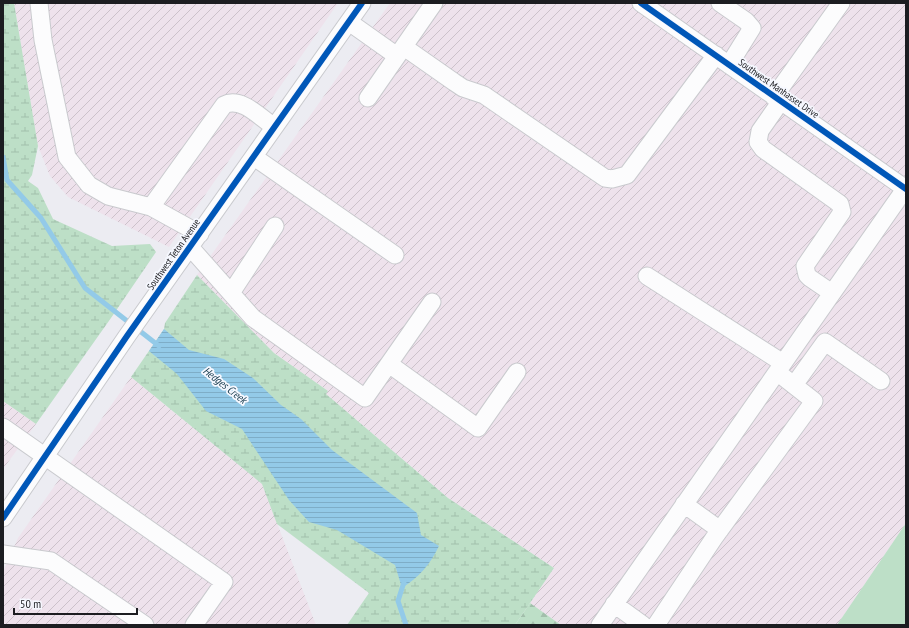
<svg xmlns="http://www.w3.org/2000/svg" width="909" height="628" font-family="'PT Sans Narrow',sans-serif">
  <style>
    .industrial { fill: url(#industrial-furrows) }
    .grass { fill: #bddfc7 }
    .forest { fill: url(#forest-firs) }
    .wetland { fill: url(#wetland-marsh) }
    .water { fill: url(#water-rules) }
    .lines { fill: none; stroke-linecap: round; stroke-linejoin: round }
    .stream { stroke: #93cae8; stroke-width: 5 }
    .minor-casing { stroke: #c9cace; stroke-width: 19 }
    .minor { stroke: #fcfcfd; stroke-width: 17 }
    .cycleway-casing { stroke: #f6f8ff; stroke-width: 8 }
    .cycleway { stroke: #0057b8; stroke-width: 6 }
    .labels { text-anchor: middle; stroke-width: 3.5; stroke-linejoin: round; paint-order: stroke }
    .street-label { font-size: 10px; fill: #1c1d21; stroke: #f6f8ff }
    .water-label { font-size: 11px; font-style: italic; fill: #1d4052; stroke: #f6f8ff }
  </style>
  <defs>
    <pattern id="industrial-furrows" width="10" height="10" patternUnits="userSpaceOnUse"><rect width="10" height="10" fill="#eee2ec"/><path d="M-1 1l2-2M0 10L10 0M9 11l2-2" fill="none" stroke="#ccc1ca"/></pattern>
    <pattern id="forest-firs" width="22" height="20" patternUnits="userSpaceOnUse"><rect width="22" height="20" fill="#bddfc7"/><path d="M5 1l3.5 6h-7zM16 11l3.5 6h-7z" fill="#a2bfab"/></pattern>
    <pattern id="wetland-marsh" width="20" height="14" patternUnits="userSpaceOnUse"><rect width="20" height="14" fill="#bddfc7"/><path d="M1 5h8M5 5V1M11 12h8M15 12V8" fill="none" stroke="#a2bfab"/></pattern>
    <pattern id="water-rules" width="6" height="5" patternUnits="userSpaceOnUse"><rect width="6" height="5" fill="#93cae8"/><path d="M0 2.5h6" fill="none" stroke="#7eadc7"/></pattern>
  </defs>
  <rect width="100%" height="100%" fill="#ececf2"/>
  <path class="industrial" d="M14,3H338L169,247L68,197L50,176L38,146Z
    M390,3H906V523L837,625H561L530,603L554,568L448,498L326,394L328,391L274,353L197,275Z
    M131,377L262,484L316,625H3V572L18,538Z
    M3,401L36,424L3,469Z"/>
  <path class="grass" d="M906,523V625H837Z"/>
  <path class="forest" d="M530,603L561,625H515Z"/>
  <path class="wetland" d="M3,3H14L38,146L32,175L28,181L38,188L53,219L112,246L150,244L156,252L111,318L36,424L3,401Z
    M197,275L274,353L328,391L326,394L448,498L554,568L515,625H347L369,593L277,524L262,484L131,377L164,329L165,323Z"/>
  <path class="water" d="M164,329L189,350L224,359L253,378L281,405L301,419L332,450L417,513L421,535L439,546C430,565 419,577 402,588L395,565L337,530L309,522L289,500L242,429L206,411L177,374L149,351Z"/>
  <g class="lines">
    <path class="stream" d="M3,157L7,180L41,218L85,288L159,346
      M404,582L398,601L406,625"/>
    <defs>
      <path id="minor" d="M39,3L43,40L67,157L89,185L108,196L151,207L200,234
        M641,3L906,189
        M720,3L746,21L752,28L729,65
        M349,22L397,56
        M404,47L454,82L463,88L484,95L605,178L612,179L627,175L716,55
        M774,97L841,3
        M368,98L434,3
        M781,101L760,131L758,142L763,149L840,204L842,212L805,266L807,275L810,278L832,293
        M254,157L395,255
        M151,207L224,105C241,96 261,118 274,127
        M190,247L253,318L365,398L432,302
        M647,276L783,363
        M231,293L275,226
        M389,364L478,428L517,372
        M794,385L825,342L881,381
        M3,427L224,582L194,625
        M684,504L720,530
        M3,518L127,336L362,3
        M3,554L51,561L145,625
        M614,604L643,625
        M600,625L905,189
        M656,625L714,538L814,401L777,372"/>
    </defs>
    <use href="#minor" class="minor-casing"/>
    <use href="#minor" class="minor"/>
    <defs>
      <path id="cycleway" d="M641,3L906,189
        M3,518L127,336L362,3"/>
    </defs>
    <use href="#cycleway" class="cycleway-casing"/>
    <use href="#cycleway" class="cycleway"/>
  </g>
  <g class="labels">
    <g class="street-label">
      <text transform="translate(779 88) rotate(35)" y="4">Southwest Manhasset Drive</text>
      <text transform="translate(173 254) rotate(-55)" y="4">Southwest Teton Avenue</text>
    </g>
    <g class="water-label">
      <text transform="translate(225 385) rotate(38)" y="4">Hedges Creek</text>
    </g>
  </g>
  <rect width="909" height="628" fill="none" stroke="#1c1d21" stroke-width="8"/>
  <path d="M14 608v6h123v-6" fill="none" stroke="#1c1d21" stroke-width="2"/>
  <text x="20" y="608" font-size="12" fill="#1c1d21" stroke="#f6f8ff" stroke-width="3" paint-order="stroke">50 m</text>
</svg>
